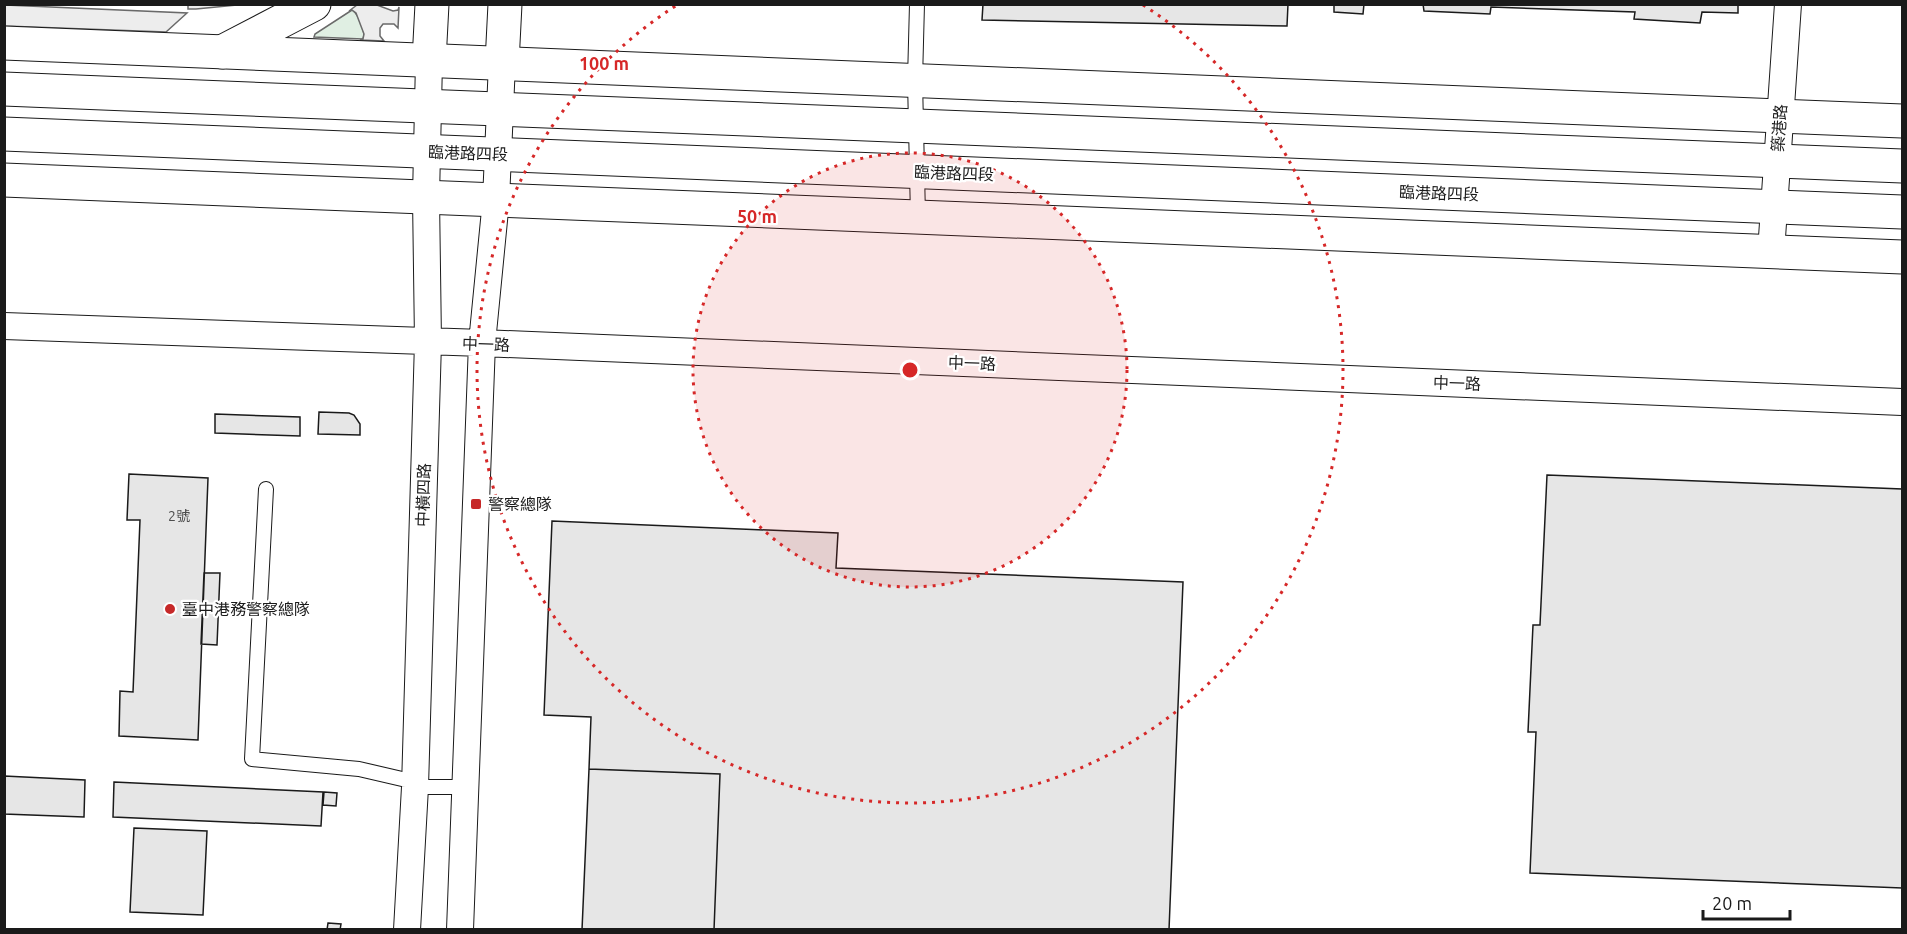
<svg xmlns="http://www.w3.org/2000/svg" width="1907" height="934" font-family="Ubuntu,'Noto Sans TC',sans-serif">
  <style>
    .green { fill: #e0efe3; stroke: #6a6a6a; stroke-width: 1.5 }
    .parking { fill: #ededed; stroke: #6a6a6a; stroke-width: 1.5 }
    .building { fill: #e6e6e6; stroke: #1a1a1a; stroke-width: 1.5 }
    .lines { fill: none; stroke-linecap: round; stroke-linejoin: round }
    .service-casing { stroke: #1a1a1a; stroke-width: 16 }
    .minor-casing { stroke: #1a1a1a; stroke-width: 28 }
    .tertiary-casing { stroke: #1a1a1a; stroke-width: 35 }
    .primary-casing { stroke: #1a1a1a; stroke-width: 35 }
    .service { stroke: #fff; stroke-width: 14 }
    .minor { stroke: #fff; stroke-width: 26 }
    .tertiary { stroke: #fff; stroke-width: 33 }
    .primary { stroke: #fff; stroke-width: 33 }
    .ring { fill: none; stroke: #d62828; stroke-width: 3; stroke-dasharray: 3 6 }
    .poi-dot { fill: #c62828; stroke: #fff; stroke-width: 2 }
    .labels { text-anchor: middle; stroke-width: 4.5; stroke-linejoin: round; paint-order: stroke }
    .number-label { font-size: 14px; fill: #4d4d4d }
    .street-label { font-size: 16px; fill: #1a1a1a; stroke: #fff }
    .poi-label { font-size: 16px; fill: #1a1a1a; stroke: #fff; text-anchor: start }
    .centre { fill: #d62828; stroke: #fff; stroke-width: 3 }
    .ring-label { font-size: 18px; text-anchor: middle; font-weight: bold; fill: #d62828; stroke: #fff; stroke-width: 4.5; stroke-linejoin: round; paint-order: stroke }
  </style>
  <rect width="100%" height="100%" fill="#fff"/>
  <path class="green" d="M352,10C359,15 366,32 363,39L314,37L315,34Z"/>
  <path class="parking" d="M5,5L187,13L166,32L5,26Z
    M188,5V4L237,5L196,9H188Z
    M357,5H377L393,11L398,10L399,7L398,28L394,24H383L380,28V36L384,41L360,40L363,39L364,34L356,13L352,10L349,11Z"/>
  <path class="building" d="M983,4H1288L1287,26L982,20Z
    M1334,4H1364L1363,14L1334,12Z
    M1423,4H1738V13L1702,12L1700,23L1634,19L1635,12L1491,7L1490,14L1424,11Z
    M319,412L349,413L354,415L360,424V435L318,434Z
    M215,414L300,417V436L215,433Z
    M129,474L208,478L198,740L119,736L120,691L133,692L140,520H127Z
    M1547,475L1902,489V888L1530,873L1536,732H1528L1533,625H1540Z
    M552,521L838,533L836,568L1183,582L1169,930H714L720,774L589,769L591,717L544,715Z
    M204,573H220L217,645L201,644Z
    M589,769L720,774L714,930H582Z
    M4,776L85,780L84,817L4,814Z
    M114,782L323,792L321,826L113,817Z
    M324,792L337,793L336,806L323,805Z
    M134,828L207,831L203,915L130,912Z
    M328,923L341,924L340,930H327Z"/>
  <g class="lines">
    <defs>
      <path id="service" d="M917,4L915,80L918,217
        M266,489L252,759L359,769L415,782
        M415,787H465"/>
      <path id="minor" d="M1771,252L1788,4
        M4,326L482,343L1902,402
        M407,930L415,787L428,342L426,197L429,61
        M460,930L482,343L496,200L502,63"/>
      <path id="tertiary" d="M222,52L314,4
        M429,61L432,4
        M502,63L505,4"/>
      <path id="primary" d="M4,43L1902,121
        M4,89L1902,166
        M4,134L1902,212
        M4,180L1902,257"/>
    </defs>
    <use href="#service" class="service-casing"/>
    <use href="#minor" class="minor-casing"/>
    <use href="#tertiary" class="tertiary-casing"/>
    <use href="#primary" class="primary-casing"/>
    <use href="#service" class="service"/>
    <use href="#minor" class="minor"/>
    <use href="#tertiary" class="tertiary"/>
    <use href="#primary" class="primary"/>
  </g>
  <circle cx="910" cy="370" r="217" fill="#d62828" fill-opacity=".12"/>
  <g class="ring">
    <circle cx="910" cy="370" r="217"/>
    <path d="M1143 5A433 433 0 1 1 677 5"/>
  </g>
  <g class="poi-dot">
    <rect x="470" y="498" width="12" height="12" rx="3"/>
    <circle cx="170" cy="609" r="6"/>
  </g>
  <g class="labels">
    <g class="number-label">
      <text x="179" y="521">2號</text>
    </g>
    <g class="street-label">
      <text transform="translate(1779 128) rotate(-86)" y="6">築港路</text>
      <text transform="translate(468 153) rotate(2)" y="6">臨港路四段</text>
      <text transform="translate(954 173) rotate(2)" y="6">臨港路四段</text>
      <text transform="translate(1439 193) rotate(2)" y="6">臨港路四段</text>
      <text transform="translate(486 344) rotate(2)" y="6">中一路</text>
      <text transform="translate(972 363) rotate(2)" y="6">中一路</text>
      <text transform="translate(1457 383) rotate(2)" y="6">中一路</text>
      <text transform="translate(423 495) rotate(-88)" y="6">中橫四路</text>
    </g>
    <g class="poi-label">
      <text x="488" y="510">警察總隊</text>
      <text x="182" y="615">臺中港務警察總隊</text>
    </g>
  </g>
  <circle cx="910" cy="370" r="9" class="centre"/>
  <g class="ring-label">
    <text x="604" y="70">100 m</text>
    <text x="757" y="223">50 m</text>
  </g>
  <rect width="1907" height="934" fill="none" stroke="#1a1a1a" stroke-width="12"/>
  <path d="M1703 910v9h87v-9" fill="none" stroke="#1a1a1a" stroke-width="3"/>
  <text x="1712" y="910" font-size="18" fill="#1a1a1a" stroke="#ffffff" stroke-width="4.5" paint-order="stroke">20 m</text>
</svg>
